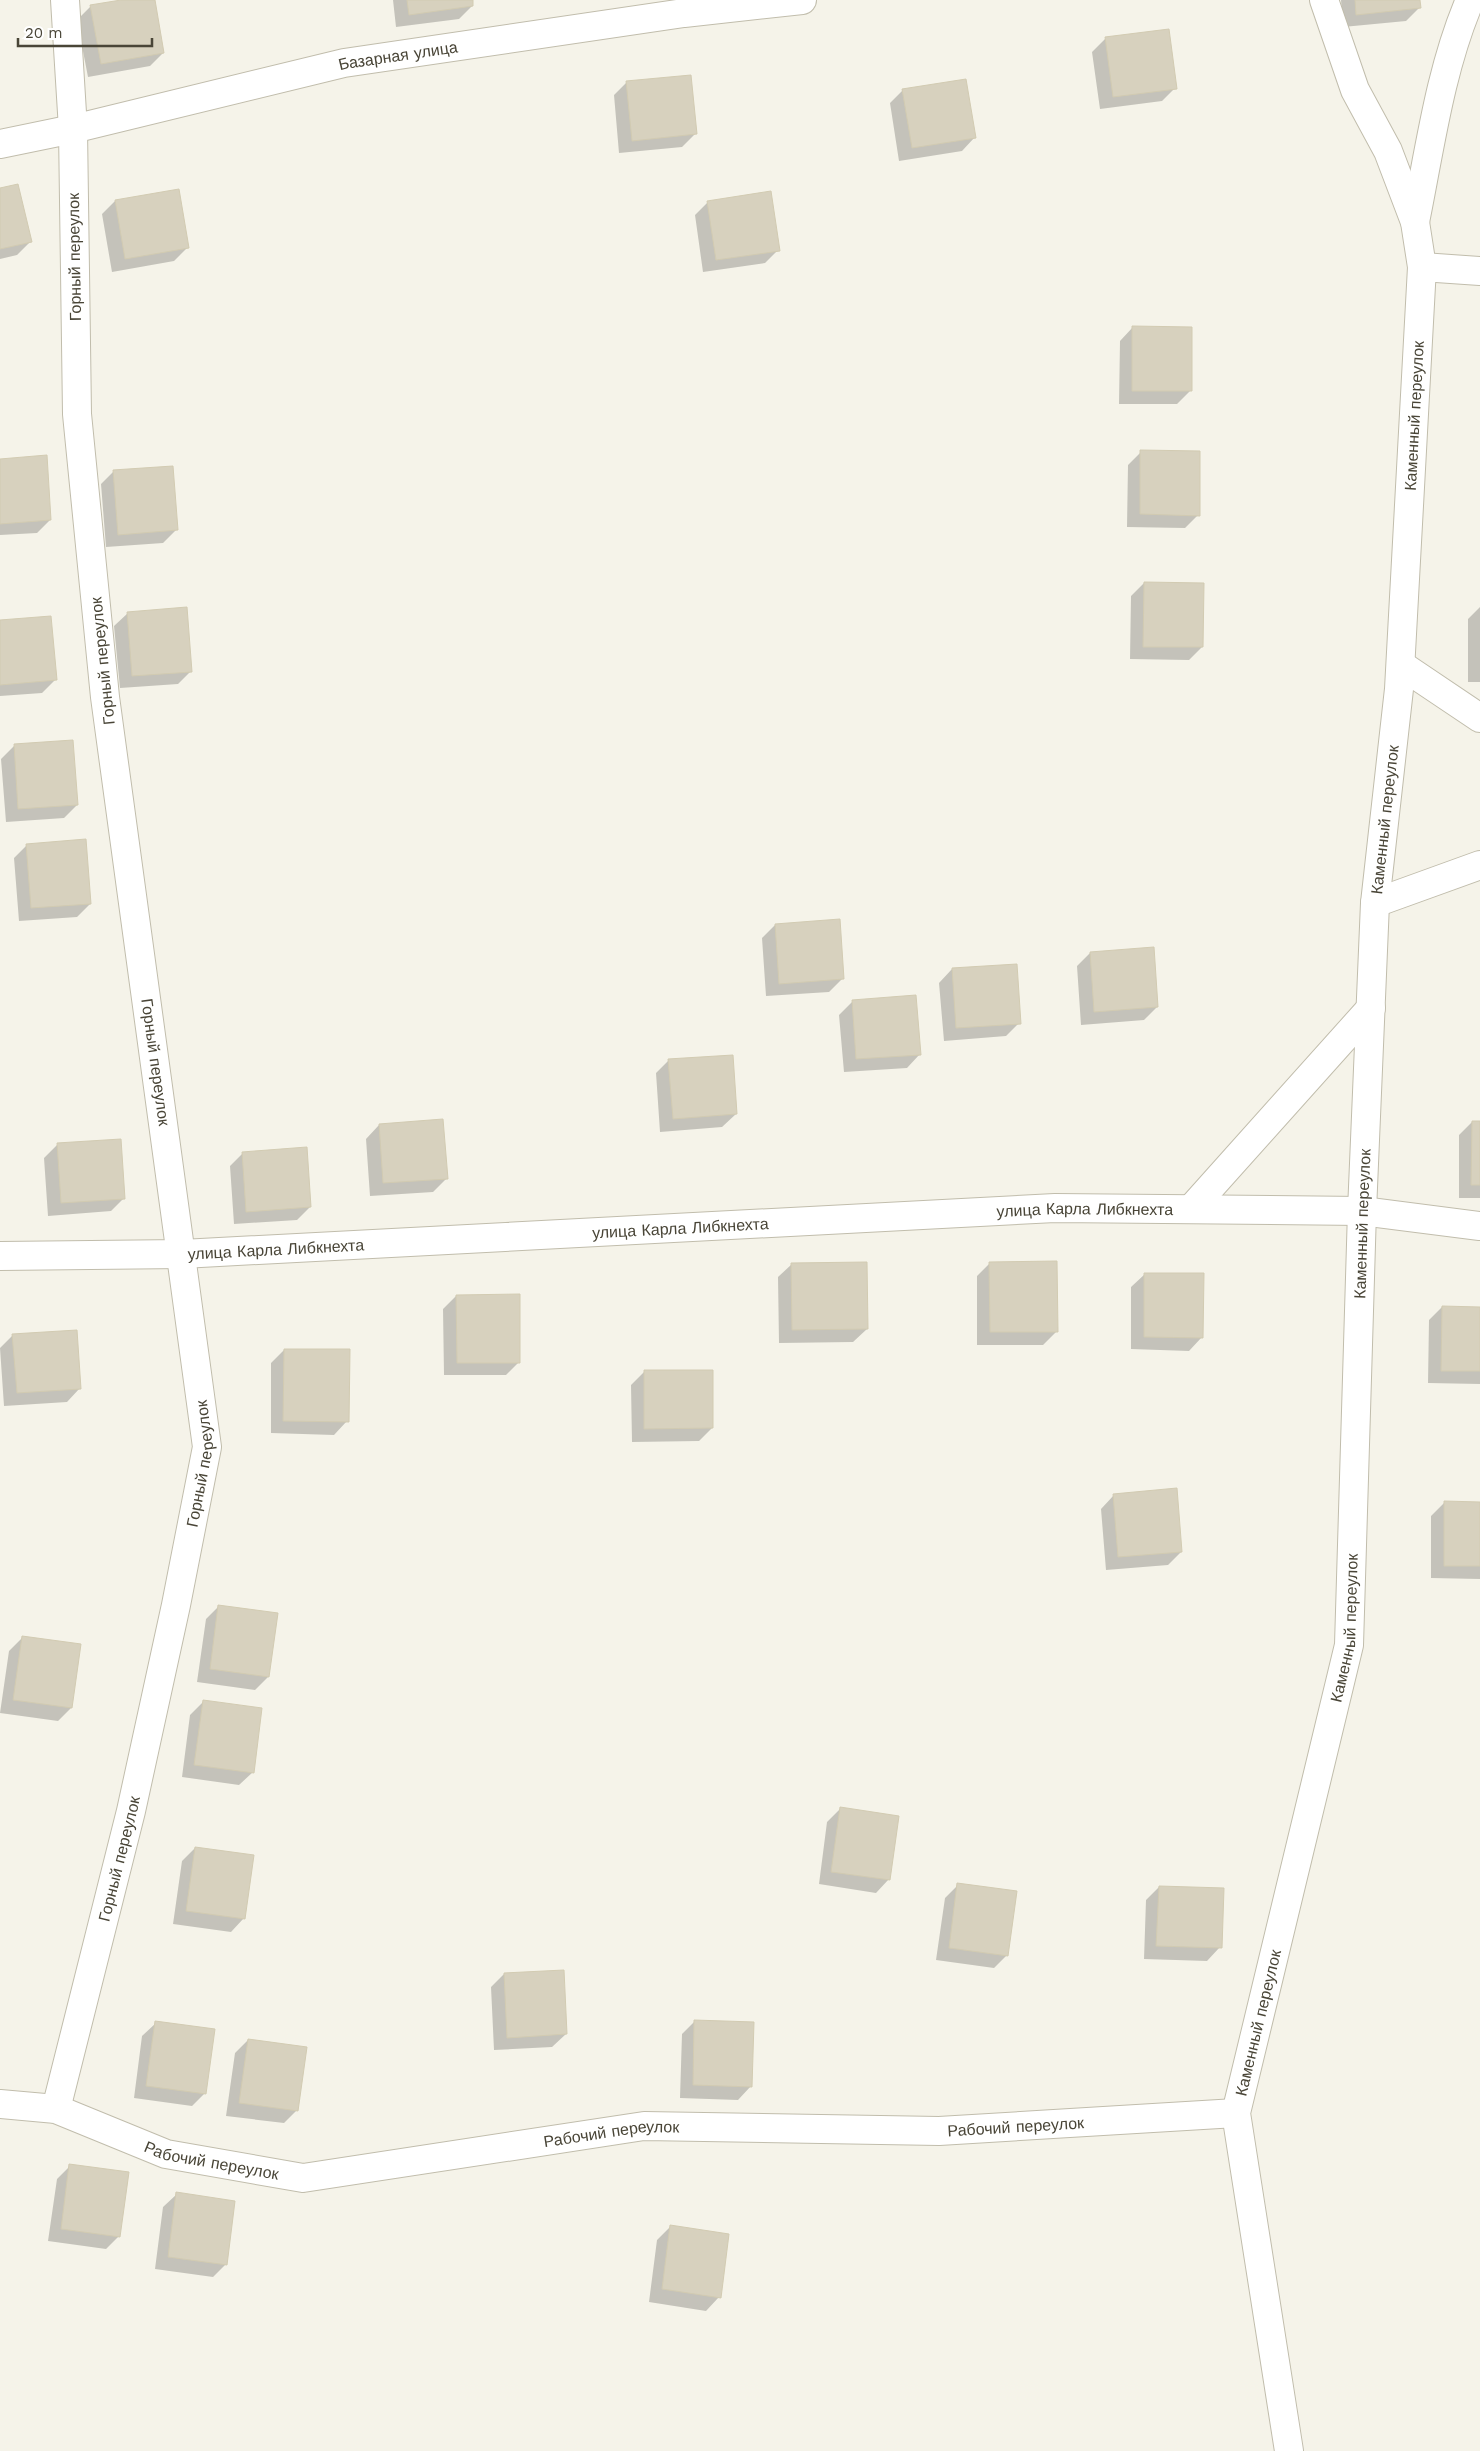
<svg xmlns="http://www.w3.org/2000/svg" width="1480" height="2451" font-family="'Work Sans',sans-serif">
  <style>
    .shadow { fill: #0003 }
    .building { fill: #d7d1be; stroke: #d2cbb2 }
    .lines { fill: none; stroke-linecap: round; stroke-linejoin: round }
    .street-casing { stroke: #c1bdac; stroke-width: 30 }
    .street { stroke: #fff; stroke-width: 28 }
    .labels { text-anchor: middle; stroke-width: 4; stroke-linejoin: round; paint-order: stroke }
    .street-label { font-size: 16px; fill: #494537; stroke: #fff }
  </style>
  <rect width="100%" height="100%" fill="#f5f3e9"/>
  <path class="shadow" d="M128,0H153L163,53L150,66L88,77L77,20L90,7Z
    M393,0H471L472,6L459,19L396,27Z
    M1341,0H1419V8L1406,21L1343,27Z
    M1105,39L1175,88L1162,101L1100,109L1092,52Z
    M627,82L695,134L682,147L619,153L614,95Z
    M903,90L975,137L962,151L899,161L890,103Z
    M0,189L31,241L17,255L0,259Z
    M115,201L187,248L174,261L112,272L102,214Z
    M708,202L778,250L765,263L703,272L695,215Z
    M1133,327L1190,391L1177,404H1119L1120,341Z
    M1141,452L1198,515L1185,528L1127,527L1128,465Z
    M0,460L50,520L37,533L0,535Z
    M114,471L176,530L163,543L106,547L101,484Z
    M1144,583L1202,647L1189,660L1130,659L1131,596Z
    M1480,607V682H1468V619Z
    M128,613L191,671L178,684L120,688L114,626Z
    M0,621L55,680L42,693L0,696Z
    M14,746L77,805L64,818L6,822L1,759Z
    M27,845L90,904L77,917L19,921L14,858Z
    M775,925L842,979L829,992L766,996L762,938Z
    M1090,953L1157,1007L1144,1020L1081,1025L1077,966Z
    M952,969L1019,1023L1006,1036L944,1041L939,983Z
    M853,1001L920,1054L907,1068L844,1072L839,1015Z
    M669,1060L736,1114L722,1127L660,1132L656,1073Z
    M1472,1122H1480V1198H1459V1135Z
    M379,1125L447,1178L433,1192L370,1196L366,1139Z
    M57,1145L124,1198L111,1211L48,1216L44,1158Z
    M243,1153L310,1207L297,1220L234,1224L230,1166Z
    M990,1263L1056,1332L1043,1345H977V1276Z
    M792,1264L867,1329L853,1342L779,1343L778,1277Z
    M1145,1274L1202,1337L1189,1351L1131,1349V1287Z
    M456,1296L519,1362L506,1375H444L443,1309Z
    M1442,1307L1480,1308V1384L1428,1383L1429,1320Z
    M13,1335L80,1388L67,1402L4,1406L0,1348Z
    M284,1350L347,1421L334,1435L271,1433V1363Z
    M645,1371L712,1428L699,1441L632,1442L631,1385Z
    M1114,1495L1181,1552L1168,1565L1106,1570L1101,1509Z
    M1444,1503H1480V1579L1431,1578V1516Z
    M219,1606L268,1677L255,1690L197,1682L206,1619Z
    M22,1638L80,1646L71,1708L58,1721L0,1713L9,1651Z
    M203,1702L253,1772L239,1785L182,1777L190,1715Z
    M840,1809L889,1879L876,1893L819,1884L827,1822Z
    M195,1848L244,1918L231,1932L173,1924L182,1861Z
    M958,1885L1007,1955L994,1968L936,1960L945,1898Z
    M1159,1887L1220,1947L1207,1961L1144,1959L1146,1900Z
    M504,1974L566,2034L552,2047L494,2050L491,1987Z
    M695,2021L751,2086L738,2100L680,2098L682,2034Z
    M156,2023L205,2093L192,2106L134,2098L142,2036Z
    M248,2040L297,2110L284,2123L226,2116L235,2053Z
    M70,2166L119,2236L106,2249L48,2241L57,2179Z
    M177,2194L226,2264L213,2277L155,2269L163,2207Z
    M671,2226L719,2297L706,2311L649,2302L657,2240Z"/>
  <path class="building" d="M121,0H155L164,53L101,64L90,5Z
    M407,0H473V6L409,15Z
    M1355,0H1420L1421,8L1356,15Z
    M1169,29L1177,89L1113,97L1105,37Z
    M691,75L697,134L632,141L626,81Z
    M966,79L976,138L912,148L902,89Z
    M18,184L32,242L0,249V188Z
    M179,189L189,248L125,259L115,200Z
    M771,191L780,251L716,260L707,201Z
    M1132,326L1192,327V391H1132Z
    M1140,450L1200,451V516L1140,514Z
    M47,455L51,520L0,524V459Z
    M173,466L178,530L118,535L113,470Z
    M1144,582L1204,583L1203,647H1143Z
    M187,607L192,672L132,676L127,612Z
    M51,616L57,680L0,685V620Z
    M73,740L78,805L18,809L14,744Z
    M86,839L91,904L31,908L26,844Z
    M840,919L844,979L779,984L775,924Z
    M1154,947L1158,1007L1094,1012L1090,952Z
    M1017,964L1021,1024L956,1028L952,968Z
    M916,995L921,1055L856,1059L852,1000Z
    M733,1055L737,1114L673,1119L668,1059Z
    M443,1119L448,1179L383,1183L379,1124Z
    M1472,1121H1480V1185H1471Z
    M121,1139L125,1199L61,1203L57,1143Z
    M307,1147L311,1207L246,1212L242,1152Z
    M1057,1261L1058,1332H990L989,1262Z
    M867,1262L868,1329L792,1330L791,1263Z
    M1144,1273H1204L1203,1338L1144,1337Z
    M520,1294V1363H457L456,1295Z
    M1442,1306L1480,1307V1371H1441Z
    M77,1330L81,1389L17,1393L12,1334Z
    M284,1349H350L349,1422L283,1421Z
    M644,1370H713V1428L644,1429Z
    M1177,1488L1182,1552L1118,1557L1113,1494Z
    M1444,1501L1480,1502V1566H1444Z
    M218,1605L278,1613L269,1677L210,1669Z
    M22,1636L81,1644L72,1708L13,1700Z
    M203,1700L262,1708L254,1773L194,1765Z
    M840,1807L899,1816L890,1880L831,1872Z
    M195,1847L254,1855L245,1919L186,1911Z
    M957,1883L1017,1891L1008,1956L949,1948Z
    M1159,1886L1224,1888L1222,1948L1156,1946Z
    M564,1970L567,2034L507,2038L504,1973Z
    M694,2020L754,2022L752,2087L693,2085Z
    M155,2021L215,2029L206,2094L146,2086Z
    M248,2039L307,2047L298,2111L239,2103Z
    M69,2164L129,2172L120,2237L61,2229Z
    M176,2192L235,2201L227,2265L168,2257Z
    M670,2225L729,2234L721,2298L662,2289Z"/>
  <g class="lines">
    <defs>
      <g id="street">
        <path id="s1" d="M0,144L73,129L344,63L684,13L802,0"/>
        <path d="M1415,222C1430,148 1440,70 1470,0"/>
        <path d="M1422,267L1480,271"/>
        <path d="M1401,665L1480,718"/>
        <path d="M1375,903L1480,865"/>
        <path d="M1191,1209L1371,1008"/>
        <path id="s2" d="M0,1256L182,1254L1055,1208L1362,1211L1480,1226"/>
        <path id="s3" d="M0,2104L56,2109L166,2154L303,2178L644,2126L939,2131L1236,2113"/>
        <path id="s4" d="M56,2109L131,1811L176,1605L207,1447L105,697L77,414L73,129L65,0"/>
        <path id="s5" d="M1289,2451L1236,2113L1349,1645L1362,1211L1375,903L1399,689L1422,267L1415,222L1388,151L1355,90L1324,0"/>
      </g>
    </defs>
    <use href="#street" class="street-casing"/>
    <use href="#street" class="street"/>
  </g>
  <g class="labels">
    <g class="street-label">
      <text dy="6" stroke="none"><textPath href="#s1" startOffset="408">Базарная улица</textPath></text>
      <text transform="translate(74 257) rotate(-91)" y="6">Горный переулок</text>
      <text dy="6" stroke="none"><textPath href="#s5" startOffset="2055">Каменный переулок</textPath></text>
      <text transform="translate(102 661) rotate(-96)" y="6">Горный переулок</text>
      <text dy="6" stroke="none"><textPath href="#s5" startOffset="1650">Каменный переулок</textPath></text>
      <text transform="translate(156 1062) rotate(82)" y="6">Горный переулок</text>
      <text dy="6" stroke="none"><textPath href="#s2" startOffset="1086">улица Карла Либкнехта</textPath></text>
      <text dy="6" stroke="none"><textPath href="#s5" startOffset="1245">Каменный переулок</textPath></text>
      <text dy="6" stroke="none"><textPath href="#s2" startOffset="681">улица Карла Либкнехта</textPath></text>
      <text dy="6" stroke="none"><textPath href="#s2" startOffset="276">улица Карла Либкнехта</textPath></text>
      <text dy="6" stroke="none"><textPath href="#s4" startOffset="662">Горный переулок</textPath></text>
      <text dy="6" stroke="none"><textPath href="#s5" startOffset="840">Каменный переулок</textPath></text>
      <text dy="6" stroke="none"><textPath href="#s4" startOffset="258">Горный переулок</textPath></text>
      <text dy="6" stroke="none"><textPath href="#s5" startOffset="435">Каменный переулок</textPath></text>
      <text dy="6" stroke="none"><textPath href="#s3" startOffset="1031">Рабочий переулок</textPath></text>
      <text dy="6" stroke="none"><textPath href="#s3" startOffset="626">Рабочий переулок</textPath></text>
      <text dy="6" stroke="none"><textPath href="#s3" startOffset="221">Рабочий переулок</textPath></text>
    </g>
  </g>
  <path d="M18 38v8h134v-8" fill="none" stroke="#494537" stroke-width="2.5"/>
  <text x="25" y="38" font-size="15" fill="#494537" stroke="#ffffff" stroke-width="4" paint-order="stroke">20 m</text>
</svg>
